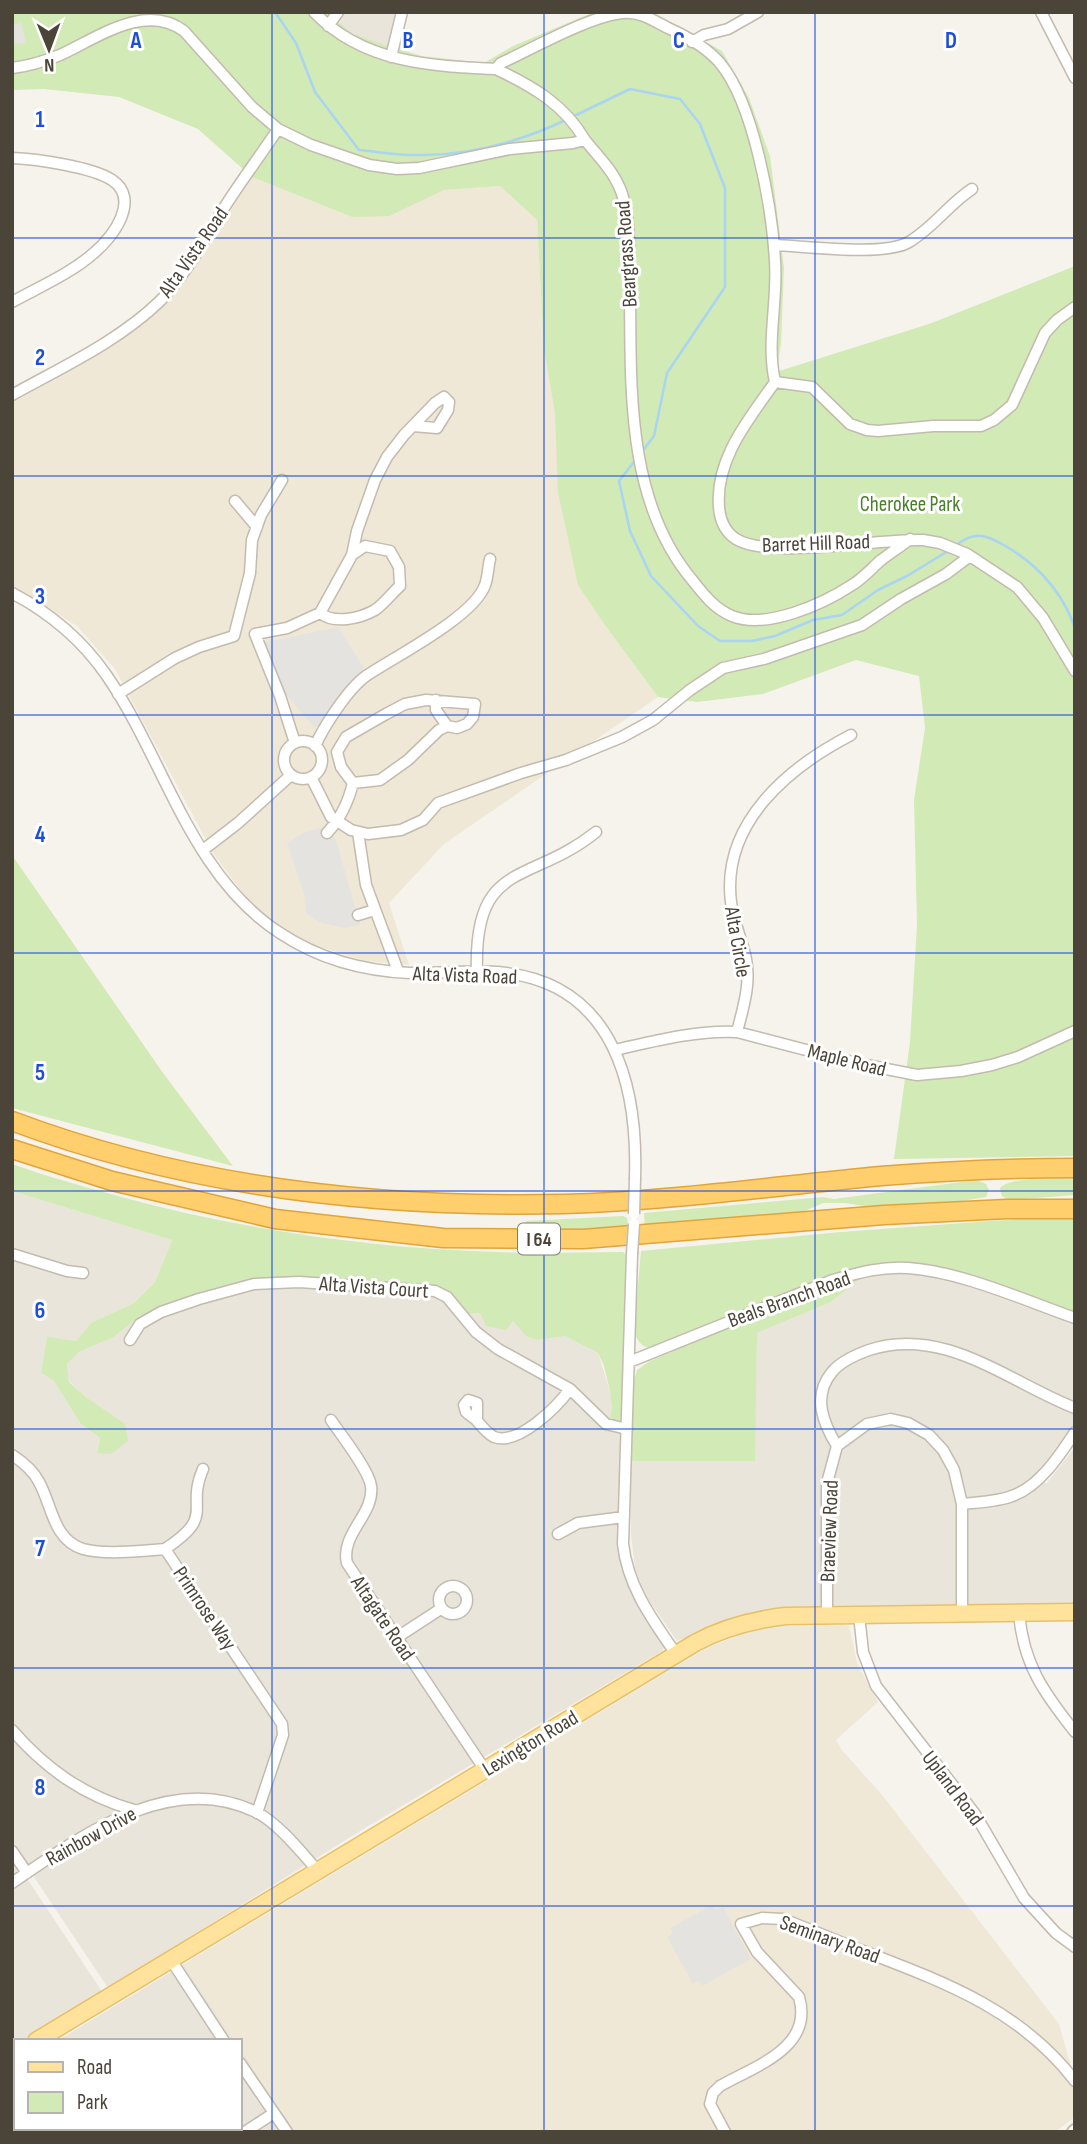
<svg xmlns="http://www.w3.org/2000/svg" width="1087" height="2144" font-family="'Sofia Sans Condensed',sans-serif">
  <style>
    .residential { fill: #eae5da }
    .education { fill: #efe8d6 }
    .green { fill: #d2eab5 }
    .parking { fill: #e5e3e0 }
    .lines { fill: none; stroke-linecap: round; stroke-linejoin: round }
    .stream { stroke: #a9d4f2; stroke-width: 2.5 }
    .minor-casing { stroke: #c2bbae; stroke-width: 13 }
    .tertiary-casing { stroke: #c2bbae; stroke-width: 16 }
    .primary-casing { stroke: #e6c16a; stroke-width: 19 }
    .motorway-casing { stroke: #e0a43c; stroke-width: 21 }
    .minor { stroke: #fff; stroke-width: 10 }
    .tertiary { stroke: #fff; stroke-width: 12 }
    .primary { stroke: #ffe39c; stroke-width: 16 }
    .motorway { stroke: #ffcf6e; stroke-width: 18 }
    .minor-bridge-casing { stroke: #c2bbae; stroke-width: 13; stroke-linecap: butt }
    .minor-bridge { stroke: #fff; stroke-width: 10 }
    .grid { fill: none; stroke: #1d4ed8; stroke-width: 2; stroke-opacity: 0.55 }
    .labels { text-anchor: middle; stroke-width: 6; stroke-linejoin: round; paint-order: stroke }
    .shield { fill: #fff; stroke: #817c74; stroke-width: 2 }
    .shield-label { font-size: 19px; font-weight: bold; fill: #4b4439 }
    .street-label { font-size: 21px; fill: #4b4439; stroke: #fff }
    .park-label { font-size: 21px; fill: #4a7f2a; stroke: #fff }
    .grid-label { font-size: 23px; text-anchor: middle; font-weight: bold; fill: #1d4ed8; stroke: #fff; stroke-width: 6; stroke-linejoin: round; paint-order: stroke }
  </style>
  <rect width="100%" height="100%" fill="#f6f3ec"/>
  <path class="residential" d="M327,12H397L392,37L387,48L353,34Z
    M12,1191L172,1240L155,1282L134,1303L91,1323L76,1341L47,1338L41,1373L54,1381L80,1423L100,1438L97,1452L125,1425L86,1397L69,1381L67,1364L79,1352L114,1337L140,1316L210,1290L260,1278L317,1279L442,1288L455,1297L467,1314L480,1313L513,1321L537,1340L565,1336L598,1353L610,1391L612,1410L623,1420L618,1497L621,1560L636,1602L665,1646L662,1651L365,1828L108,1988L12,1844Z
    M915,1272L976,1289L1075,1324V1423L1056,1451L1035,1474L1046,1484L1075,1447V1607L752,1613L677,1641L646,1596L635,1568L631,1534L630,1461H754L757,1333L831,1302L861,1278Z
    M12,1856L103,1993L21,2041H16L12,2046Z
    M184,1964L235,2041H57Z
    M240,2048L296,2132H12V2068L16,2066V2128H240Z"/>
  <path class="education" d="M252,177L352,217L444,190L500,186L537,220L544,349L555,414L607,628L658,697L444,844L389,903L409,965L366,961L304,942L249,902L213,853L115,669L77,626L12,586V403L143,325L184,284Z
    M849,1625L857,1663L878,1702L836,1740L842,1750L883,1796L1059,2024L1075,2081V2117L1055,2132H296L240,2048V2041H235L184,1964L705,1649L739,1635L775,1626Z"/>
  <path class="green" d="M12,12H327L353,34L388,46L422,56L484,63L513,46L594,12H653L722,51L749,98L770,156L784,268L781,344L776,372L929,324L1075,266V1156L894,1159L910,1042L917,925L914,800L925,728L919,676L856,660L763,694L697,702L658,697L607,628L578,585L558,492L555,414L544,349L537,220L500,186L444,190L389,216L352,217L252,177L198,129L119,97L44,89L12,90Z
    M12,855L163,1073L233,1166L12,1108Z
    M12,1164C45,1176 79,1185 114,1195C237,1229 367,1248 496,1252C538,1254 581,1252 623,1252L627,1256L623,1420L609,1422L612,1410L610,1391L604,1366L598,1353L565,1336L537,1340L526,1336L513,1321L506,1330L486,1326L480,1313L467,1314L455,1297L442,1288L317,1279L260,1278L210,1290L140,1316L114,1337L79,1352L67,1364L69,1382L86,1397L125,1424L128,1441L111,1454L97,1453L100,1438L80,1423L54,1381L41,1373L47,1337L76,1341L91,1323L134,1303L155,1282L172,1240L12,1191Z
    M1075,1178V1195L1010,1200L1002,1196L1000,1188C1011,1176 1057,1179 1075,1178Z
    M977,1180L986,1184L989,1190L986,1197L962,1201L870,1207L845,1203H823L796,1215L645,1230L644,1213L823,1197L834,1199Z
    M623,1216L627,1218L628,1226L627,1231L524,1234L526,1221Z
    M1032,1218H1075V1314L932,1268L847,1271L798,1288L653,1348C642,1348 639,1342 634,1333L641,1251L841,1232Z
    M861,1278L831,1302L757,1333L755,1461H630L633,1383L637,1370L650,1361L796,1299Z"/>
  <path class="parking" d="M21,23L26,43L12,44V25Z
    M338,627L364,668L336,708L315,728L280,687L262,643Z
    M320,828L336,840L360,925L344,928L319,922L306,913L304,894L287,843L305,832Z
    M712,1905L716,1910L723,1907L751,1959L702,1986L699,1981L693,1984L667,1937L673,1934L670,1928Z"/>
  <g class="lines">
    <path class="stream" d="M62,12H72
      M275,12L296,43L315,92L359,150C380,152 403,156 424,155C472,155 523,140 566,120
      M572,117L630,89L680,99L700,124L725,188V287L667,373L654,436L641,453
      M637,458L619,481L630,531L651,576L698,626L720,641H752L775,636L813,620L842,615L878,590L907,576L948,551
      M956,545C962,541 969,536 976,536C985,535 994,540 1002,544C1036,563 1062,591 1075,628"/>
    <defs>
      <path id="minor" d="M314,12C363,63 430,66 496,69L501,63C532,49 592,15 623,13C640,11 654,21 668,28C686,36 707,48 720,63C754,104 772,208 775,261C778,301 766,342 775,382
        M1041,12L1075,78
        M328,26L338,12
        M692,42L704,35L728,29L758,12
        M391,57L402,12
        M12,68C29,66 45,61 60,55C97,38 145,2 184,31L252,107L278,129L311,145L369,165L397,169L419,168L510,149L573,143L585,140C600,159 616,173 623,197C631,227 629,260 630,292C631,389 626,502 693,581C704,595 715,609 732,616C766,630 823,604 852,585C862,579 871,569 880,561C890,553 900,547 910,539
        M496,69C532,86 564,104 585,140
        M12,158C37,159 92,167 112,180C141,199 113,237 95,252C72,273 39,287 12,302
        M774,245C805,246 883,257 909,242C933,228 949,204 972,189
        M1075,307L1057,320L1045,333L1012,405L994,420L981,426H933L878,431L867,430L850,424L812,387L775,382C749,419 715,459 719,507C720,520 725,532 736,539C770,560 879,538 923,540L940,543L967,554L1017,587L1043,618L1075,671
        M12,395C62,367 119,341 160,301C187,274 204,239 224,208C241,181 260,156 278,129
        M235,501L257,527
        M12,593C50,613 83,641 107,676C165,760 190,875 280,933C319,959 365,971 410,973C442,974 474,969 506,973C614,986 638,1086 635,1178
        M320,613C334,624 359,619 375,610C384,604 392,593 400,586L399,567L390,551L365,546L352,555
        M118,694L175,658L199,647L234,636L250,573L252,540L261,515L282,480
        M426,700L475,704L473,717L467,724L457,728L447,726L439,730L408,760L380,780L353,783L341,767L337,752L346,737L386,714L405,704Z
        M436,700V710L447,726
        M284 760a19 19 0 1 1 38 0a19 19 0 1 1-38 0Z
        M295,743L280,696L255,634L287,628L320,613L352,555L357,531L375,480L387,457L404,435L435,403L444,397L449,402L448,410L437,428L413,426
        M315,746C324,726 348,689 366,676C394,657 474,617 485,585C488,577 488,567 490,559
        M311,777L331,817L351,830L368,834L401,830L423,820L438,803L521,773L566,760L622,737L653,720L690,690L723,668L764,659L862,625L901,599L946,574L970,556
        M358,832L366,885L398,971
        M327,833C341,818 348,803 353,783
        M203,850L238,823L291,775
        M358,915L375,910
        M477,972C473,859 530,885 596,832
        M737,1032C743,1008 751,984 746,959C742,939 733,921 731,902C721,823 789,767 851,735
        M615,1050C655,1041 696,1030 737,1032L856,1063L917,1075L961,1071L992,1065L1018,1057L1075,1031
        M12,1254L67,1271L83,1273
        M632,1254L623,1544C628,1587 652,1619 676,1654
        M130,1340L140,1324L161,1312L199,1299L254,1284L299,1282L435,1291L447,1297L476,1332L498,1349L570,1389L606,1424L627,1429
        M629,1362L833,1280C858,1273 882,1266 908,1268C963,1272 1023,1300 1075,1318
        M477,1419V1403L468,1400L464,1405L466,1412C470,1416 475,1418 478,1422C483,1428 487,1433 494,1437C518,1446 557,1407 570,1389
        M331,1420C341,1435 369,1470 371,1486C375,1514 340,1534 347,1563L485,1770
        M837,1446C823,1423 812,1396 832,1372C841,1361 855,1355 869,1350C943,1325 1009,1382 1075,1408
        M12,1455C23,1462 33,1470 39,1482C52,1505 53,1540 83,1549C105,1555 142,1551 165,1549L282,1724L283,1735L257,1813
        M962,1504C978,1502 997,1502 1012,1496C1039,1487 1060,1455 1075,1432
        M558,1534L578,1523L624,1517
        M165,1549C217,1515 185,1510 203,1469
        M439 1600a14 14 0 1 1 28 0a14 14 0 1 1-28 0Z
        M1019,1613C1023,1664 1044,1693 1075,1732
        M827,1615V1483L837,1446L867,1424L891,1419L908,1423L929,1435L943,1450L954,1470L962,1504V1614
        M859,1615L863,1652L876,1686L975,1814L1024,1898L1056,1933L1075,1947
        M396,1638L442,1608
        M12,1730C46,1769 84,1796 134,1810
        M12,1851L27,1873
        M12,1883C81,1836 170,1770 256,1812C278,1823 301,1852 318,1871
        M171,1960L224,2041
        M240,2063L287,2132
        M90,2128L93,2132
        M245,2132L274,2113
        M725,2132L710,2104L713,2093L720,2086C755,2066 814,2048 799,1997L757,1952L741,1924L762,1918L783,1919C808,1929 833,1939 858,1949C941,1981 1019,2008 1075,2081"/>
      <path id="tertiary" d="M1074,2132L1075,2131"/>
      <path id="primary" d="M36,2041L695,1643C724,1627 753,1620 785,1616L1075,1612
        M12,2055L16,2053"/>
      <path id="motorway" d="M12,1121C187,1187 378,1208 564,1204C670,1201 775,1186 881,1176C945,1171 1010,1168 1075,1168
        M12,1149L112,1181L275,1219L443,1238L583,1239L884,1215L1007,1209H1075"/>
    </defs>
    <use href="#minor" class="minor-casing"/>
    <use href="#tertiary" class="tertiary-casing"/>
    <use href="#primary" class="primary-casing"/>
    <use href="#motorway" class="motorway-casing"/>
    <use href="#minor" class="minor"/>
    <use href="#tertiary" class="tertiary"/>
    <use href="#primary" class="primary"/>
    <use href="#motorway" class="motorway"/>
    <defs>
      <path id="minor-bridge" d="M634,1214L635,1178
        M632,1254L634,1224"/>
    </defs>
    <use href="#minor-bridge" class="minor-bridge-casing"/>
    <use href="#minor-bridge" class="minor-bridge"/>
  </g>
  <path class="grid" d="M272,12V2132M544,12V2132M815,12V2132M12,238H1075M12,476H1075M12,715H1075M12,953H1075M12,1191H1075M12,1429H1075M12,1668H1075M12,1906H1075"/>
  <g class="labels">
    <rect class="shield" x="518" y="1223.5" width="42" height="31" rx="5"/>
    <g class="shield-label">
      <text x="539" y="1246">I 64</text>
    </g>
    <g class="street-label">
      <text transform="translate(193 252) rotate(-55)" y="7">Alta Vista Road</text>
      <text transform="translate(626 254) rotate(-94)" y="7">Beargrass Road</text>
      <text transform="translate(816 543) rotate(-2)" y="7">Barret Hill Road</text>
      <text transform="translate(738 942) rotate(80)" y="7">Alta Circle</text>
      <text transform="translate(465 975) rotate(2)" y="7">Alta Vista Road</text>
      <text transform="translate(847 1060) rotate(14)" y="7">Maple Road</text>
      <text transform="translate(374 1287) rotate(4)" y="7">Alta Vista Court</text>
      <text transform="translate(789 1299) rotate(-20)" y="7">Beals Branch Road</text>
      <text transform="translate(829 1531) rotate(-88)" y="7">Braeview Road</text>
      <text transform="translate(205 1608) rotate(56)" y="7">Primrose Way</text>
      <text transform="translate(383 1618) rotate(56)" y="7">Altagate Road</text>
      <text transform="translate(530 1743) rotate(-31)" y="7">Lexington Road</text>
      <text transform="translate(953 1788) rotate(53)" y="7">Upland Road</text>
      <text transform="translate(91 1836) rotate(-29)" y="7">Rainbow Drive</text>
      <text transform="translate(830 1939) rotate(20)" y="7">Seminary Road</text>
    </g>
    <g class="park-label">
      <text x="910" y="511">Cherokee Park</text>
    </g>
  </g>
  <g class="grid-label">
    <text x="136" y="48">A</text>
    <text x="408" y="48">B</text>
    <text x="679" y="48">C</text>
    <text x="951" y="48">D</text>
    <text x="40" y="127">1</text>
    <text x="40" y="365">2</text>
    <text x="40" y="604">3</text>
    <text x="40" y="842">4</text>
    <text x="40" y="1080">5</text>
    <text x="40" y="1318">6</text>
    <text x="40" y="1556">7</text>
    <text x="40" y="1795">8</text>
  </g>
  <rect width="1087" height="2144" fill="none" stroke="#4b4439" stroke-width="28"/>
  <rect x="14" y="2039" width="228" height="91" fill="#ffffff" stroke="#b7b4b0" stroke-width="2"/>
  <rect x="28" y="2062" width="35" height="10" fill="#ffe39c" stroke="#b7b4b0" stroke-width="2"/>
  <text x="77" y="2074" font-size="21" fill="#4b4439">Road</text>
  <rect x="28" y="2092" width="35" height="21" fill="#d2eab5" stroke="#b7b4b0" stroke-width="2"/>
  <text x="77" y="2109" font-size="21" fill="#4b4439">Park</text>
  <g transform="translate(49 49) rotate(179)" stroke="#ffffff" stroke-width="5" paint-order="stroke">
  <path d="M0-5L12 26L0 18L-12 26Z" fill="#4b4439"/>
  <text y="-10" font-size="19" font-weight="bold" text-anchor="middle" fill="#4b4439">N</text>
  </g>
</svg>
